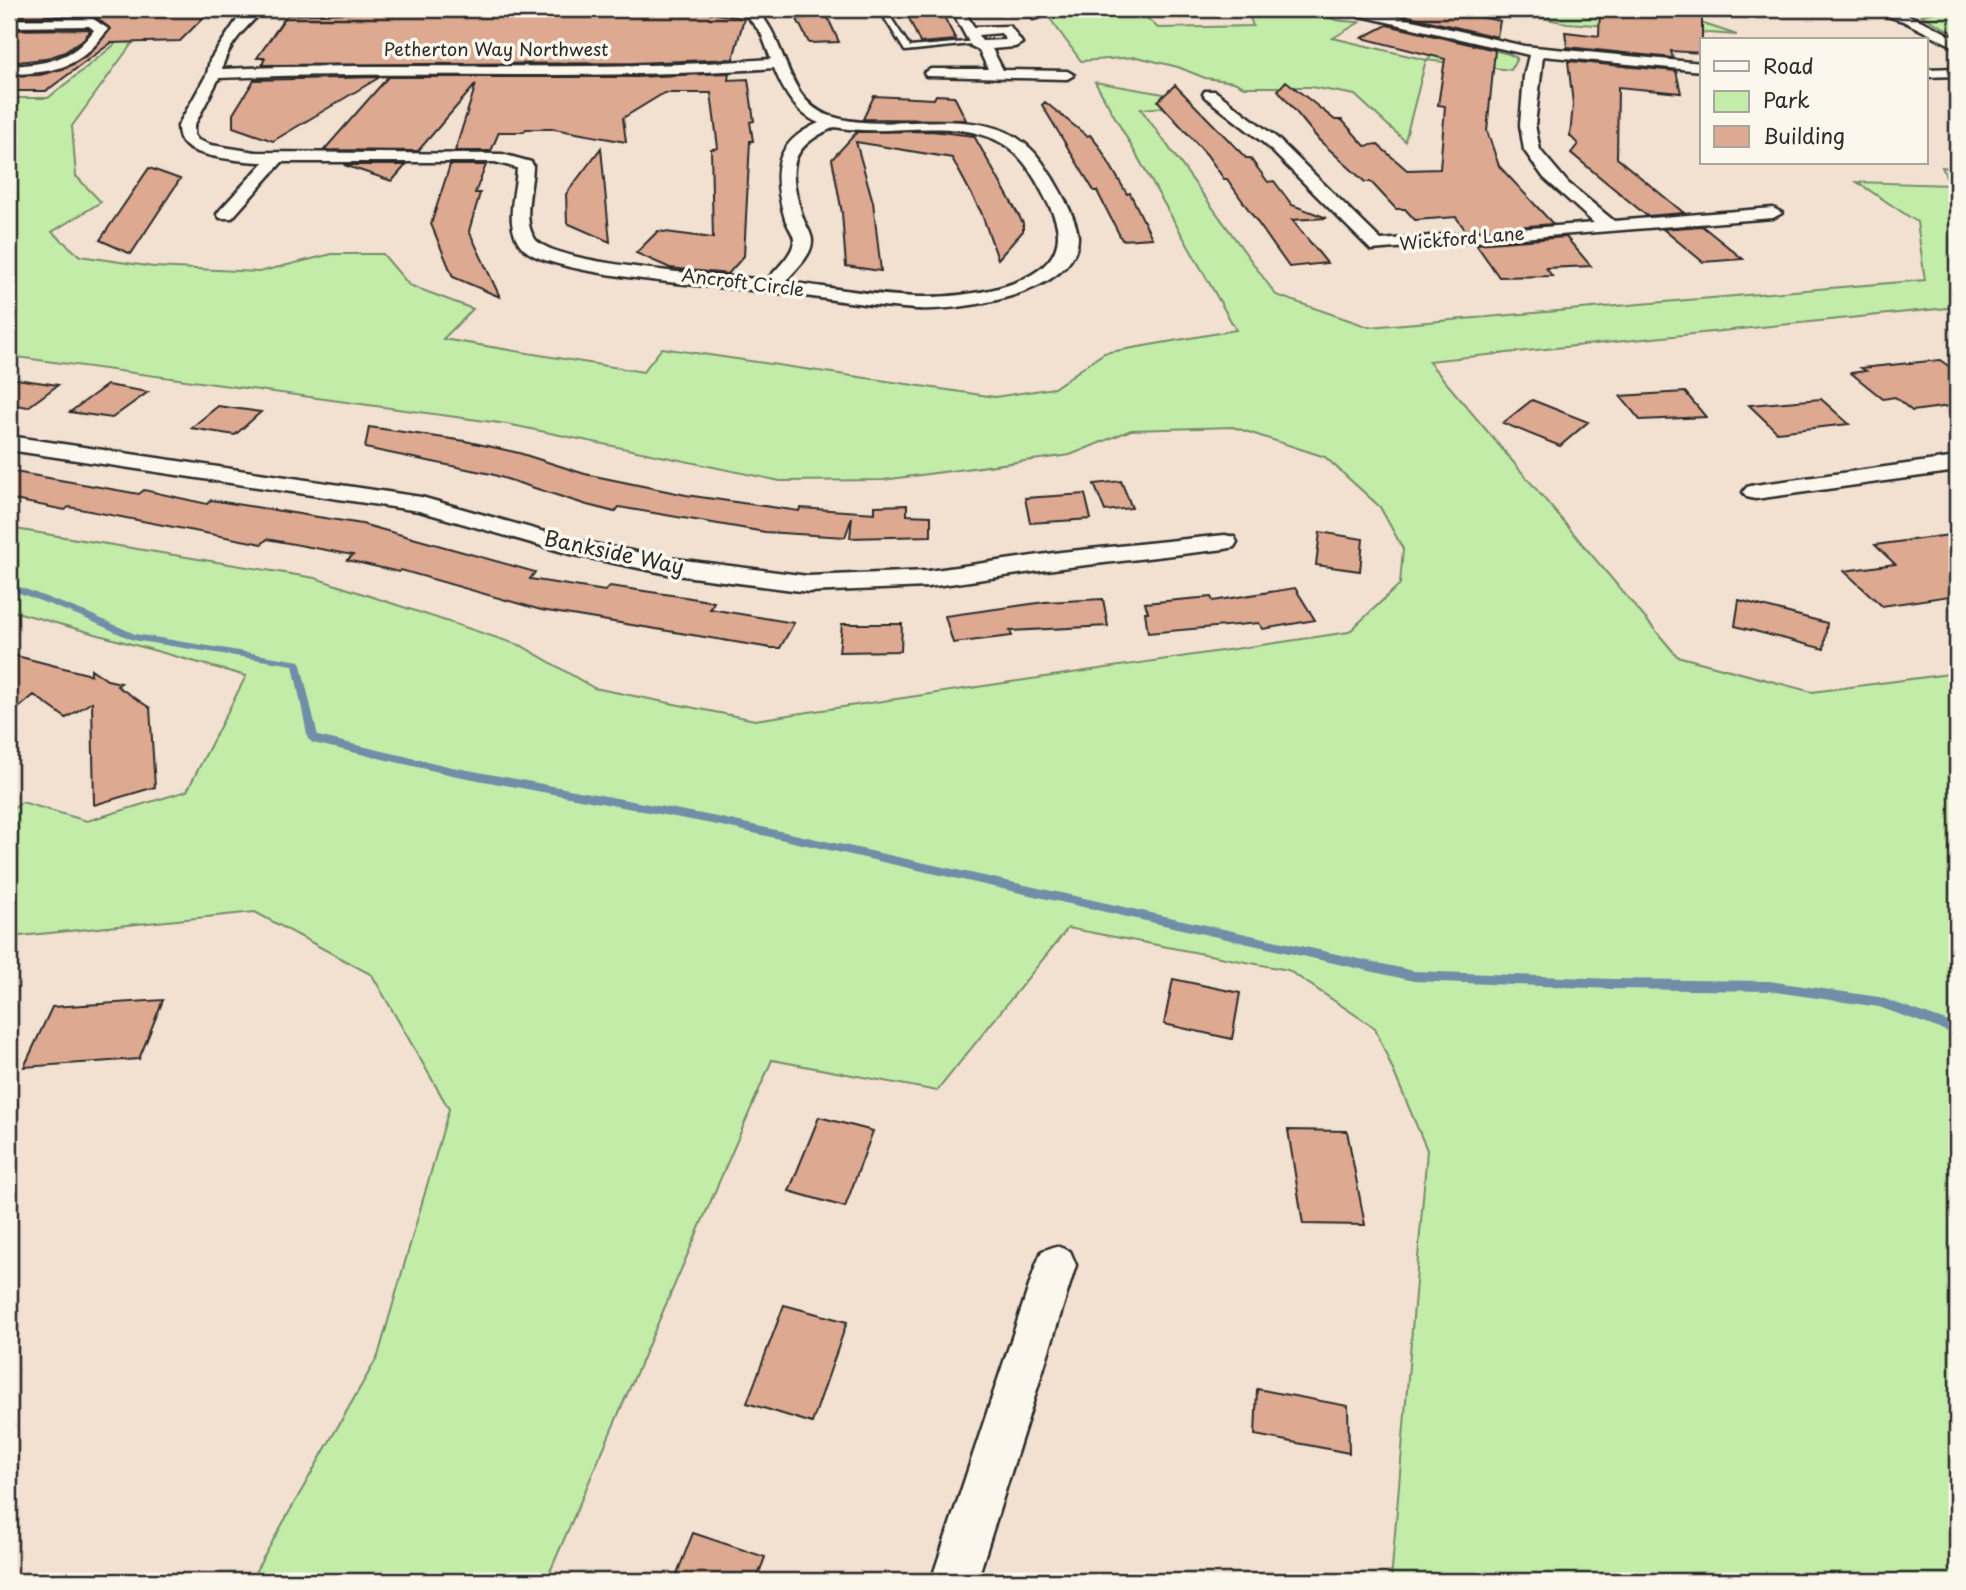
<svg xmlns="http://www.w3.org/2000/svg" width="1966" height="1590" font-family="'Playpen Sans',sans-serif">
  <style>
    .green { fill: #c2eca8; stroke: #768c6a; stroke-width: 2 }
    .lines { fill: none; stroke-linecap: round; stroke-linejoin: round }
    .stream { fill: #708ea8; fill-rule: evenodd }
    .building { fill: #dda991; stroke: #2b2b2b; stroke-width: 2 }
    .service-casing { stroke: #2b2b2b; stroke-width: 5 }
    .minor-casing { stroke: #2b2b2b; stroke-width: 5 }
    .service { fill: #fbf7ec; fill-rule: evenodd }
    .minor { fill: #fbf7ec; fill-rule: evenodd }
    .labels { text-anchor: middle; stroke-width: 7; stroke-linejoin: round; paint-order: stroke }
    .far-street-label { font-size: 18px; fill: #2b2b2b; stroke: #fbf7ec }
    .street-label { font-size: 21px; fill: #2b2b2b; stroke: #fbf7ec }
  </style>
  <rect width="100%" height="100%" fill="#f2e0d1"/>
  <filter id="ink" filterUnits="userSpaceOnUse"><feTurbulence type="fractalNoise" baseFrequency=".0143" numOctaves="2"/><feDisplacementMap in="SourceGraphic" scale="14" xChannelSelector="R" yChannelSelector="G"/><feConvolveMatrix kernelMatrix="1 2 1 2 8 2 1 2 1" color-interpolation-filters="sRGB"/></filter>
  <g filter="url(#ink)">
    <path class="green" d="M136,9H157L72,126L76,176L101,202L52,232L80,256L154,267L259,272L332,254H383L409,285L473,309L443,339L643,372L662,348L995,397L1054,388L1104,353L1236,330L1095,82L1169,95L1190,105L1141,109L1276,295L1369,327L1925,280L1917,222L1857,182L1950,185L1942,167L1957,169V307L1428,361L1677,656L1812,692L1957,673V1581H1391L1427,1150L1375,1028L1288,970L1068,928L937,1091L772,1060L546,1581H250L378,1356L449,1109L372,975L255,912L20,936L9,941V812L22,802L87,821L187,791L246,676L9,610V528L315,578L522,646L594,688L755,720L1349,632L1400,584L1403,549L1380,507L1325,457L1233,427L1131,430L1070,455L883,480L780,481L507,424L9,356V98H48L114,45Z
      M1043,9H1137L1158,28L1253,26L1247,9H1322C1327,23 1347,21 1360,22L1333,38L1426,60L1455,41L1509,54L1517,58L1511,70L1426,60L1405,141L1355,95L1311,87H1244L1234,82L1205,78L1178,67L1137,57L1081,61Z
      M1508,9H1671L1680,16L1737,35L1567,23L1506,11Z
      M1951,9H1957V35L1921,15Z"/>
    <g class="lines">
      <path class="stream" d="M9,583L88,613L135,634L300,661L318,736L452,767L717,817L1414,971L1613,979L1769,981L1879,997L1957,1025V1035L1879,1007L1769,991L1613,989L1414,981L717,825L452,775L313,743L308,739L293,665L133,640L82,617L9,589Z"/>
    </g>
    <path class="building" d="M9,9H212L180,41L111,43L46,91H9V76L40,75L66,68L89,54L111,29L92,15L9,16Z
      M359,9L689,10L744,18L733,59L634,63L262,65L265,58H257L287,15L355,13Z
      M905,9H940L956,40L920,43Z
      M1417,9H1444L1500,21L1497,37L1404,15Z
      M1600,9H1702V53L1671,51L1673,58L1567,47L1565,32L1599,36Z
      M827,16L839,42L809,43L797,19Z
      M1387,25L1495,50L1487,131L1499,166L1553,224L1466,231L1456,217L1415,220L1405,209H1396L1371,182H1365L1319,140L1278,90L1286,81L1335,120H1342L1365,146L1377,144L1407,170L1440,169L1445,106L1438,105L1445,59L1362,38Z
      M88,29L90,30L84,39L65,52L45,59L9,63V30Z
      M1568,61L1676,71L1681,93L1618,87L1617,158L1684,213L1647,216L1571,153L1578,144L1570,136L1573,104Z
      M729,73L728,80L748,79L754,121L750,122L753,141H750L744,256L728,274L670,268L636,253L658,231L713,238L711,149L718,148L711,93H664L623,118L626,142L554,129H526L524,132H499L491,151H455L476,84L418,151L324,150L388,77H636Z
      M380,77L273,141L233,127V114L254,80Z
      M1175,85L1246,158H1250L1268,182L1274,181L1292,205L1327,218L1292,220L1327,263L1289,267L1227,179H1224L1207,155L1158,101Z
      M936,95L954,96L966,120L863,119L874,96L934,99Z
      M1045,102L1087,136L1090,135L1099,146L1127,194L1130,193L1152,238L1122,240L1097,191H1094L1042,105Z
      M932,131L974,136L1023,223V231L998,259L981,212L952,158L856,142L873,202L881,271L846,266L842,213L832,159L857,132Z
      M601,148L610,242L567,223L566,194Z
      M344,165H406L392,181Z
      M450,165H486L475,193H480L469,231L500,297L453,277L431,224Z
      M149,168L180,179L131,254L100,240Z
      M1702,226L1743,259L1703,262L1663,229Z
      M1566,237L1591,266L1546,268L1552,276L1499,277L1476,244Z
      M1940,360L1957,372V405L1912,411L1895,397L1883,399L1851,373L1866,371L1861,368Z
      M9,378L58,385L28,407L9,404Z
      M107,385L148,392L112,418L70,412Z
      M1685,392L1706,417L1640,420L1620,396Z
      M1821,399L1849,424L1777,432L1749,405Z
      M1532,400L1588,422L1560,446L1503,423Z
      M218,406L261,412L235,435L191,428Z
      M369,427L465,441L519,453L585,474L686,495L799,511L800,508L875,513V506L907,505V515L931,516V536L850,538L852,517L845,537L765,532L619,507L615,512L587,505L491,474L365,448Z
      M9,471L139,494L144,490L207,504L211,500L362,524L535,572L530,579L605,591L610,586L685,597L714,602L710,609L794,623L780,648H771L541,610L401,570L399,572L347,560L353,555L267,539L262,544L69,507L65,510L9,499Z
      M1121,481L1132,508L1105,511L1094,484Z
      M1085,494L1091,519L1030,523L1025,498Z
      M1320,532L1363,539L1360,571L1316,565Z
      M1957,534V595L1882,606L1844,571L1895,564L1875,545Z
      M1295,588L1315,620L1263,629L1259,623L1148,633L1145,612H1148L1145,603L1211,597L1213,601Z
      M1103,599L1108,626L1010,631L1012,636L953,643L945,616L1045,602Z
      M1739,600L1827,623L1824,649L1735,626Z
      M842,624H902L901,651L839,652Z
      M9,654L91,675V669L107,680L121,683L117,686L150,708L155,787L94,805L92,702L66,718L34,695L9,716Z
      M1173,979L1240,993L1232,1039L1164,1024Z
      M163,1000L139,1059L24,1067L52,1007Z
      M819,1117L873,1131L845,1207L789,1191Z
      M1288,1130L1347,1131L1365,1225L1303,1224Z
      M784,1305L847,1322L812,1423L747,1403Z
      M1257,1389L1348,1406L1349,1453L1255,1435Z
      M693,1533L765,1557L756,1581H674Z"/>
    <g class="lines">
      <defs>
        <path id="service" d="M879,9H885L910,47L977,41L981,43L905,51Z
          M1026,9H1033L1040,17L1033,19Z"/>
        <path id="minor" d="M248,9H265C248,25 227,45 222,69C405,61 589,73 771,59L761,33L741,9H755C788,38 784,101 830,116C896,138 994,93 1042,162C1054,179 1077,217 1078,237C1078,295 958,311 916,309C867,306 819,297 771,292C726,287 551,276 524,249C502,227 516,194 517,168L495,162H282L232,218H220L217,214L220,210L264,162C246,162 199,157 186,146C180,141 178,134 178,126L207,74L210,60L243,11ZM774,68C783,90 795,113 819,123C772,143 772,174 785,219C787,225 793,233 794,239C795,253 775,270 767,280C728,276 555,266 535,239C521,220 533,187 533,165L531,162L502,154L255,152L211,145L198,140L194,135V126L219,78C404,70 590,81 774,68ZM835,127C884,137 941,119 989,137C1023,150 1034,177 1050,207C1090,284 969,298 918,297C874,296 829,287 785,282C794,271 812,256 812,241C812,233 804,223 802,215C788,168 787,148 835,127Z
          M951,9H963L974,27L1010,26L1022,43L1015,47L992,49L1003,70L1067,71L1074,75L1067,79L926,76L924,73L931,69H988L979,50L971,46ZM1001,33L1006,40L982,41L978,35Z
          M1357,9H1365L1524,46L1702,63V71L1543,56L1535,125L1540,150L1568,183L1614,221L1773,208L1782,213L1773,218L1371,250L1265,144L1205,97L1203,94L1205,91H1215L1277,138L1381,240L1594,223L1544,178L1524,150L1520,125L1524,76L1529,55L1357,15Z
          M1866,9C1901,7 1927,23 1957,39V48L1903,21Z
          M92,18L108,29C81,68 54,73 9,74V66C44,64 72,61 94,30L89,26L9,27V19Z
          M1957,68V76L1926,77V69Z
          M9,436L421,497L573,540L668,558L808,576L928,571L1061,552L1225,535L1234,537L1237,542L1234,547L1225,549L1061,568L928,587L808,592L668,574L570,554L419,511L9,450Z
          M1957,457V471L1755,499L1747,497L1743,492L1747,487L1755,485Z
          M1056,1246L1070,1251L1076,1265L977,1581H931L1036,1265L1042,1251Z"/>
      </defs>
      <use href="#service" class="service-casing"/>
      <use href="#minor" class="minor-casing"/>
      <use href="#service" class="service"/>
      <use href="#minor" class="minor"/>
    </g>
  </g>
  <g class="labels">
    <g class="far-street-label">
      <text x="496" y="56">Petherton Way Northwest</text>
      <text transform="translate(1462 239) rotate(-5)" y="6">Wickford Lane</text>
      <text transform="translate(743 283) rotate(7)" y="6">Ancroft Circle</text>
    </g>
    <g class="street-label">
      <text transform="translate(614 553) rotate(12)" y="7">Bankside Way</text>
    </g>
  </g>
  <rect width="1966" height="1590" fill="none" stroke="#fbf7ec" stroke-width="35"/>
  <rect x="18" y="18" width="1931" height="1555" fill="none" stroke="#2b2b2b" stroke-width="2.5" filter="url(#ink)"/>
  <rect x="1700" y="38" width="228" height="126" fill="#fbf7ec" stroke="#a8a59f" stroke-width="2"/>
  <rect x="1714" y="61" width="35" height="10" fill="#fbf7ec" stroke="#a8a59f" stroke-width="2"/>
  <text x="1763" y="74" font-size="21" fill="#2b2b2b">Road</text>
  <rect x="1714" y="91" width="35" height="21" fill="#c2eca8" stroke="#a8a59f" stroke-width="2"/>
  <text x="1763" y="108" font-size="21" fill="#2b2b2b">Park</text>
  <rect x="1714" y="126" width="35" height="21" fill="#dda991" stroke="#a8a59f" stroke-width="2"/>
  <text x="1763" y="144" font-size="21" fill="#2b2b2b">Building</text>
</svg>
